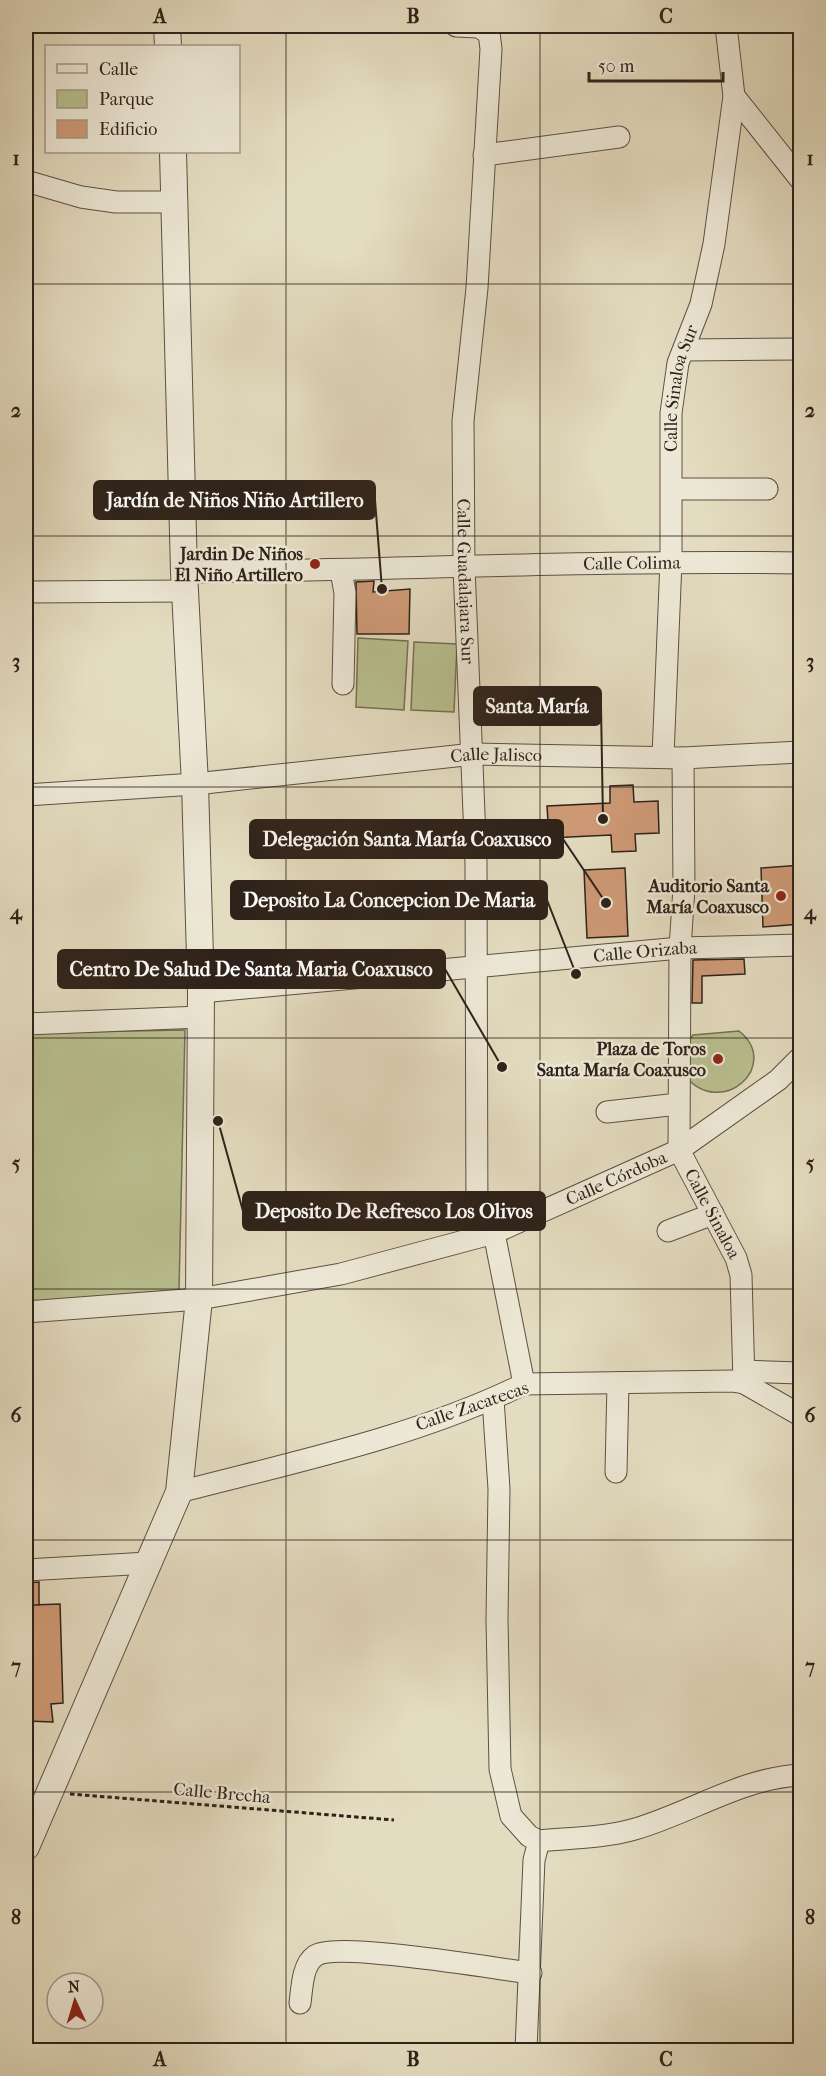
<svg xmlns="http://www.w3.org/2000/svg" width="826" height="2076" font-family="'IM FELL French Canon',serif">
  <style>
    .green { fill: #b9bf8f; stroke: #747054; stroke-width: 1.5 }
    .building { fill: #ce9a76; stroke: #2e221a; stroke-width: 1.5 }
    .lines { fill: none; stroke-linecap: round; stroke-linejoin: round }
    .minor-casing { stroke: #5c5044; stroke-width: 23 }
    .tertiary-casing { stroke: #5c5044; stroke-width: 28 }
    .path { stroke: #2e221a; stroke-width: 3; stroke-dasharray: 4.5 3; stroke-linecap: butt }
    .minor { stroke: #ede8d6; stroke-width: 21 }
    .tertiary { stroke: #ede8d6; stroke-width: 26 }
    .grid { fill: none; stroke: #2e221a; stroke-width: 1.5; stroke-opacity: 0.55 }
    .poi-dot { fill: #8f2418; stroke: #ede8d6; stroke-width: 2 }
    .labels { text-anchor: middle; stroke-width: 5; stroke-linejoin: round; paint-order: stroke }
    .street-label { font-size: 18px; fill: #2e221a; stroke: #ede8d6 }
    .poi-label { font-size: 18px; font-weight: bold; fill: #2e221a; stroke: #ede8d6; text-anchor: end }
    .leader { fill: none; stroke: #2e221a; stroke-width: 2 }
    .callout-dot { fill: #2e221a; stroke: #ede8d6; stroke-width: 2 }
    .callout { fill: #2e221a; stroke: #2e221a; stroke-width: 2 }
    .callout-label { font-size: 20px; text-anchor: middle; font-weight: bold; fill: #fff }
    .neatline { fill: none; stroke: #2e221a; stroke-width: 2 }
    .grid-label { font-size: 20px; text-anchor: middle; font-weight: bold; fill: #2e221a }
  </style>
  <rect width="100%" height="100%" fill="#e4dcc0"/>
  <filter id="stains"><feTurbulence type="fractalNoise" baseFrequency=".00333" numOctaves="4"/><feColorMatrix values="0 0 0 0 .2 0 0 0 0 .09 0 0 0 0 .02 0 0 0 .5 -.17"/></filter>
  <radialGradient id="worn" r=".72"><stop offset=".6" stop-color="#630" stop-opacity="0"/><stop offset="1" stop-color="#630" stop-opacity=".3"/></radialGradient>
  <path class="green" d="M358,638L408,641L404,710L356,707Z
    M414,642L457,644L454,712L411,710Z
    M185,1030L179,1290L26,1302V1033Z
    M739,1031C782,1065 722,1120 685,1076L689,1040L693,1035Z"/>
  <path class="building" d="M374,581L373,592L410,589L409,634H357L356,582Z
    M633,785L634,802L658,801L659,833L635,834L636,851L612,852L611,835L549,838L547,806L610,803V786Z
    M801,865V924L763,927L761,868Z
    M625,868L628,936L587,938L584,870Z
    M744,959L745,974L702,976V1003H692L693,960Z
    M39,1582V1605H26V1583Z
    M60,1604L63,1703L51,1704L53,1722L26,1721V1704H33L32,1605Z"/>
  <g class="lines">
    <defs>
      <g id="minor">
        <path id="s1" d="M456,26L478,27L489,33L491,49L477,288L463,421L464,567L476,863L477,1237"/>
        <path d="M734,96L800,179"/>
        <path d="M484,155L619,137"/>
        <path d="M26,181L81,197L116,202H176"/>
        <path d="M685,350L800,349"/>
        <path d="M672,489H767"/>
        <path d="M341,571L345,593L343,684"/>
        <path id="s2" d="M184,572C390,570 595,560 800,563"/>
        <path d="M26,592L185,591"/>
        <path id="s3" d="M663,756L671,561V413L678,363L701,304L714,244L734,96L726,26"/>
        <path id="s4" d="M683,758L684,888L680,948L679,1150L736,1258L741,1275L744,1383"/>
        <path id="s5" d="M26,795L195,784L474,754L683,758L800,752"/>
        <path id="s6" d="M201,992L680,948L800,945"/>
        <path d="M26,1024L201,1017"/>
        <path d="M607,1112L678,1104"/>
        <path d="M668,1231L713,1214"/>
        <path d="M494,1233L524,1384"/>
        <path id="s7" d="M26,1312L199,1299L341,1274L494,1233L679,1150L778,1080L800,1058"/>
        <path d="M744,1371L800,1373"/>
        <path d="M493,1399L499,1489L497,1619L500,1769L511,1816L529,1836L539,1841C570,1838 604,1838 635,1829C690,1813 742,1778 800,1775"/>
        <path d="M616,1472L618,1383"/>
        <path d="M179,1492C294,1462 416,1437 524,1384L732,1381L744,1383L800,1415"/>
        <path d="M26,1570L148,1563"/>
        <path d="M300,2003C302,1989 302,1965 315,1956C336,1941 497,1969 531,1973"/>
        <path d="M526,2050L534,1860L539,1841"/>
      </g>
      <path id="tertiary" d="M167,26L168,46
        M26,1847L179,1492L199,1299L201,992L195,784L184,572L173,152"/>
    </defs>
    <use href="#minor" class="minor-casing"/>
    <use href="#tertiary" class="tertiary-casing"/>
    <path class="path" d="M70,1794L394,1820"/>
    <use href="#minor" class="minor"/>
    <use href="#tertiary" class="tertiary"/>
  </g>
  <path class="grid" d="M286,26V2050M540,26V2050M26,284H800M26,536H800M26,787H800M26,1038H800M26,1289H800M26,1540H800M26,1792H800"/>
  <g class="poi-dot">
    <circle cx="315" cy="564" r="6"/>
    <circle cx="781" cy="896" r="6"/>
    <circle cx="718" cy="1059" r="6"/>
  </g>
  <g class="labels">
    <g class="street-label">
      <text dy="6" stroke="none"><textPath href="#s3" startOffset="369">Calle Sinaloa Sur</textPath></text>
      <text dy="6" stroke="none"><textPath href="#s2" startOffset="448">Calle Colima</textPath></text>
      <text dy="6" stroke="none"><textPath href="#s1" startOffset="584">Calle Guadalajara Sur</textPath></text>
      <text dy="6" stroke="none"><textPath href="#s5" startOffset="472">Calle Jalisco</textPath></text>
      <text dy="6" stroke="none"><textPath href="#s6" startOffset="446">Calle Orizaba</textPath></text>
      <text dy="6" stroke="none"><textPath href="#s7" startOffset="610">Calle Córdoba</textPath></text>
      <text dy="6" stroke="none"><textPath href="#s4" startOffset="464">Calle Sinaloa</textPath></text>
      <text transform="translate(472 1406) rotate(-19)" y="6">Calle Zacatecas</text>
      <text transform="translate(222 1793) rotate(5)" y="6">Calle Brecha</text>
    </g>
    <g class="poi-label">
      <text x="303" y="560">Jardin De Niños<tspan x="303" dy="21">El Niño Artillero</tspan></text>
      <text x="769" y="892">Auditorio Santa<tspan x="769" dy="21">María Coaxusco</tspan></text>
      <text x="706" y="1055">Plaza de Toros<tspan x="706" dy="21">Santa María Coaxusco</tspan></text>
    </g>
  </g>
  <path class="leader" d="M382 589L375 500M603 819L601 706M606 903L563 839M576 974L547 900M502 1067L445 969M218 1121L243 1211"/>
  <g class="callout-dot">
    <circle cx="382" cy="589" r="6"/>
    <circle cx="603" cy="819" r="6"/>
    <circle cx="606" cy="903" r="6"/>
    <circle cx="576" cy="974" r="6"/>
    <circle cx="502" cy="1067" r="6"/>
    <circle cx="218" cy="1121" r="6"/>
  </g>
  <g class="callout">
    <rect x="94" y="481" width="281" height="38" rx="6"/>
    <rect x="474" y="687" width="127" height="38" rx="6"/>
    <rect x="250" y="820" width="313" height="38" rx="6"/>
    <rect x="231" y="881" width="316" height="38" rx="6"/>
    <rect x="58" y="950" width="387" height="38" rx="6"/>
    <rect x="243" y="1192" width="302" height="38" rx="6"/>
  </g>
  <g class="callout-label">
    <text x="235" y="507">Jardín de Niños Niño Artillero</text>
    <text x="537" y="713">Santa María</text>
    <text x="407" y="846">Delegación Santa María Coaxusco</text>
    <text x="389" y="907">Deposito La Concepcion De Maria</text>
    <text x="251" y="976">Centro De Salud De Santa Maria Coaxusco</text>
    <text x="394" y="1218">Deposito De Refresco Los Olivos</text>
  </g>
  <rect width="826" height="2076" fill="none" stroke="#e4dcc0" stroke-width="66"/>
  <rect x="45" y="45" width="195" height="108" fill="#ede8d6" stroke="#a1998b" stroke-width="1.5"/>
  <rect x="57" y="64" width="30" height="9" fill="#ede8d6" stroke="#a1998b" stroke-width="1.5"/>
  <text x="99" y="75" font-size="18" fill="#2e221a">Calle</text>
  <rect x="57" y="90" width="30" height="18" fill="#b9bf8f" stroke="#a1998b" stroke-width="1.5"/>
  <text x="99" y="105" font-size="18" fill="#2e221a">Parque</text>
  <rect x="57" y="120" width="30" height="18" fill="#ce9a76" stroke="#a1998b" stroke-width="1.5"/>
  <text x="99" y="135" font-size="18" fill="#2e221a">Edificio</text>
  <g transform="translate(75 2001) rotate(356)"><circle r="28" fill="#ede8d6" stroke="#a1998b" stroke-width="1.5"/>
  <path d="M0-4.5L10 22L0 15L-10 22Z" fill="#8f2418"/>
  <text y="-9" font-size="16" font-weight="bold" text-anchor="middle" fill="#2e221a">N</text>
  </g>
  <path d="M589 72v9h134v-9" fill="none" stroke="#2e221a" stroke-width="3"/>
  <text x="598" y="72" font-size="18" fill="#2e221a" stroke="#ede8d6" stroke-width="4.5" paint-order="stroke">50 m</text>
  <rect x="33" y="33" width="760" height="2010" class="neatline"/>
  <g class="grid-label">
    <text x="160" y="23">A</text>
    <text x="413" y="23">B</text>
    <text x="666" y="23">C</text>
    <text x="16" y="165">1</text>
    <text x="810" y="165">1</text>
    <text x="16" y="417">2</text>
    <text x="810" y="417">2</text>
    <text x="16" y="668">3</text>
    <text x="810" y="668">3</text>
    <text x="16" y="919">4</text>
    <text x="810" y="919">4</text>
    <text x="16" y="1170">5</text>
    <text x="810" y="1170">5</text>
    <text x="16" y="1422">6</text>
    <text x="810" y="1422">6</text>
    <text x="16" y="1673">7</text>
    <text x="810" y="1673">7</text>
    <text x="16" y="1924">8</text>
    <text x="810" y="1924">8</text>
    <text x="160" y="2066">A</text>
    <text x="413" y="2066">B</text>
    <text x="666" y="2066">C</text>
  </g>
  <rect width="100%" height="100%" filter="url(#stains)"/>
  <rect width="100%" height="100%" fill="url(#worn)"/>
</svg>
